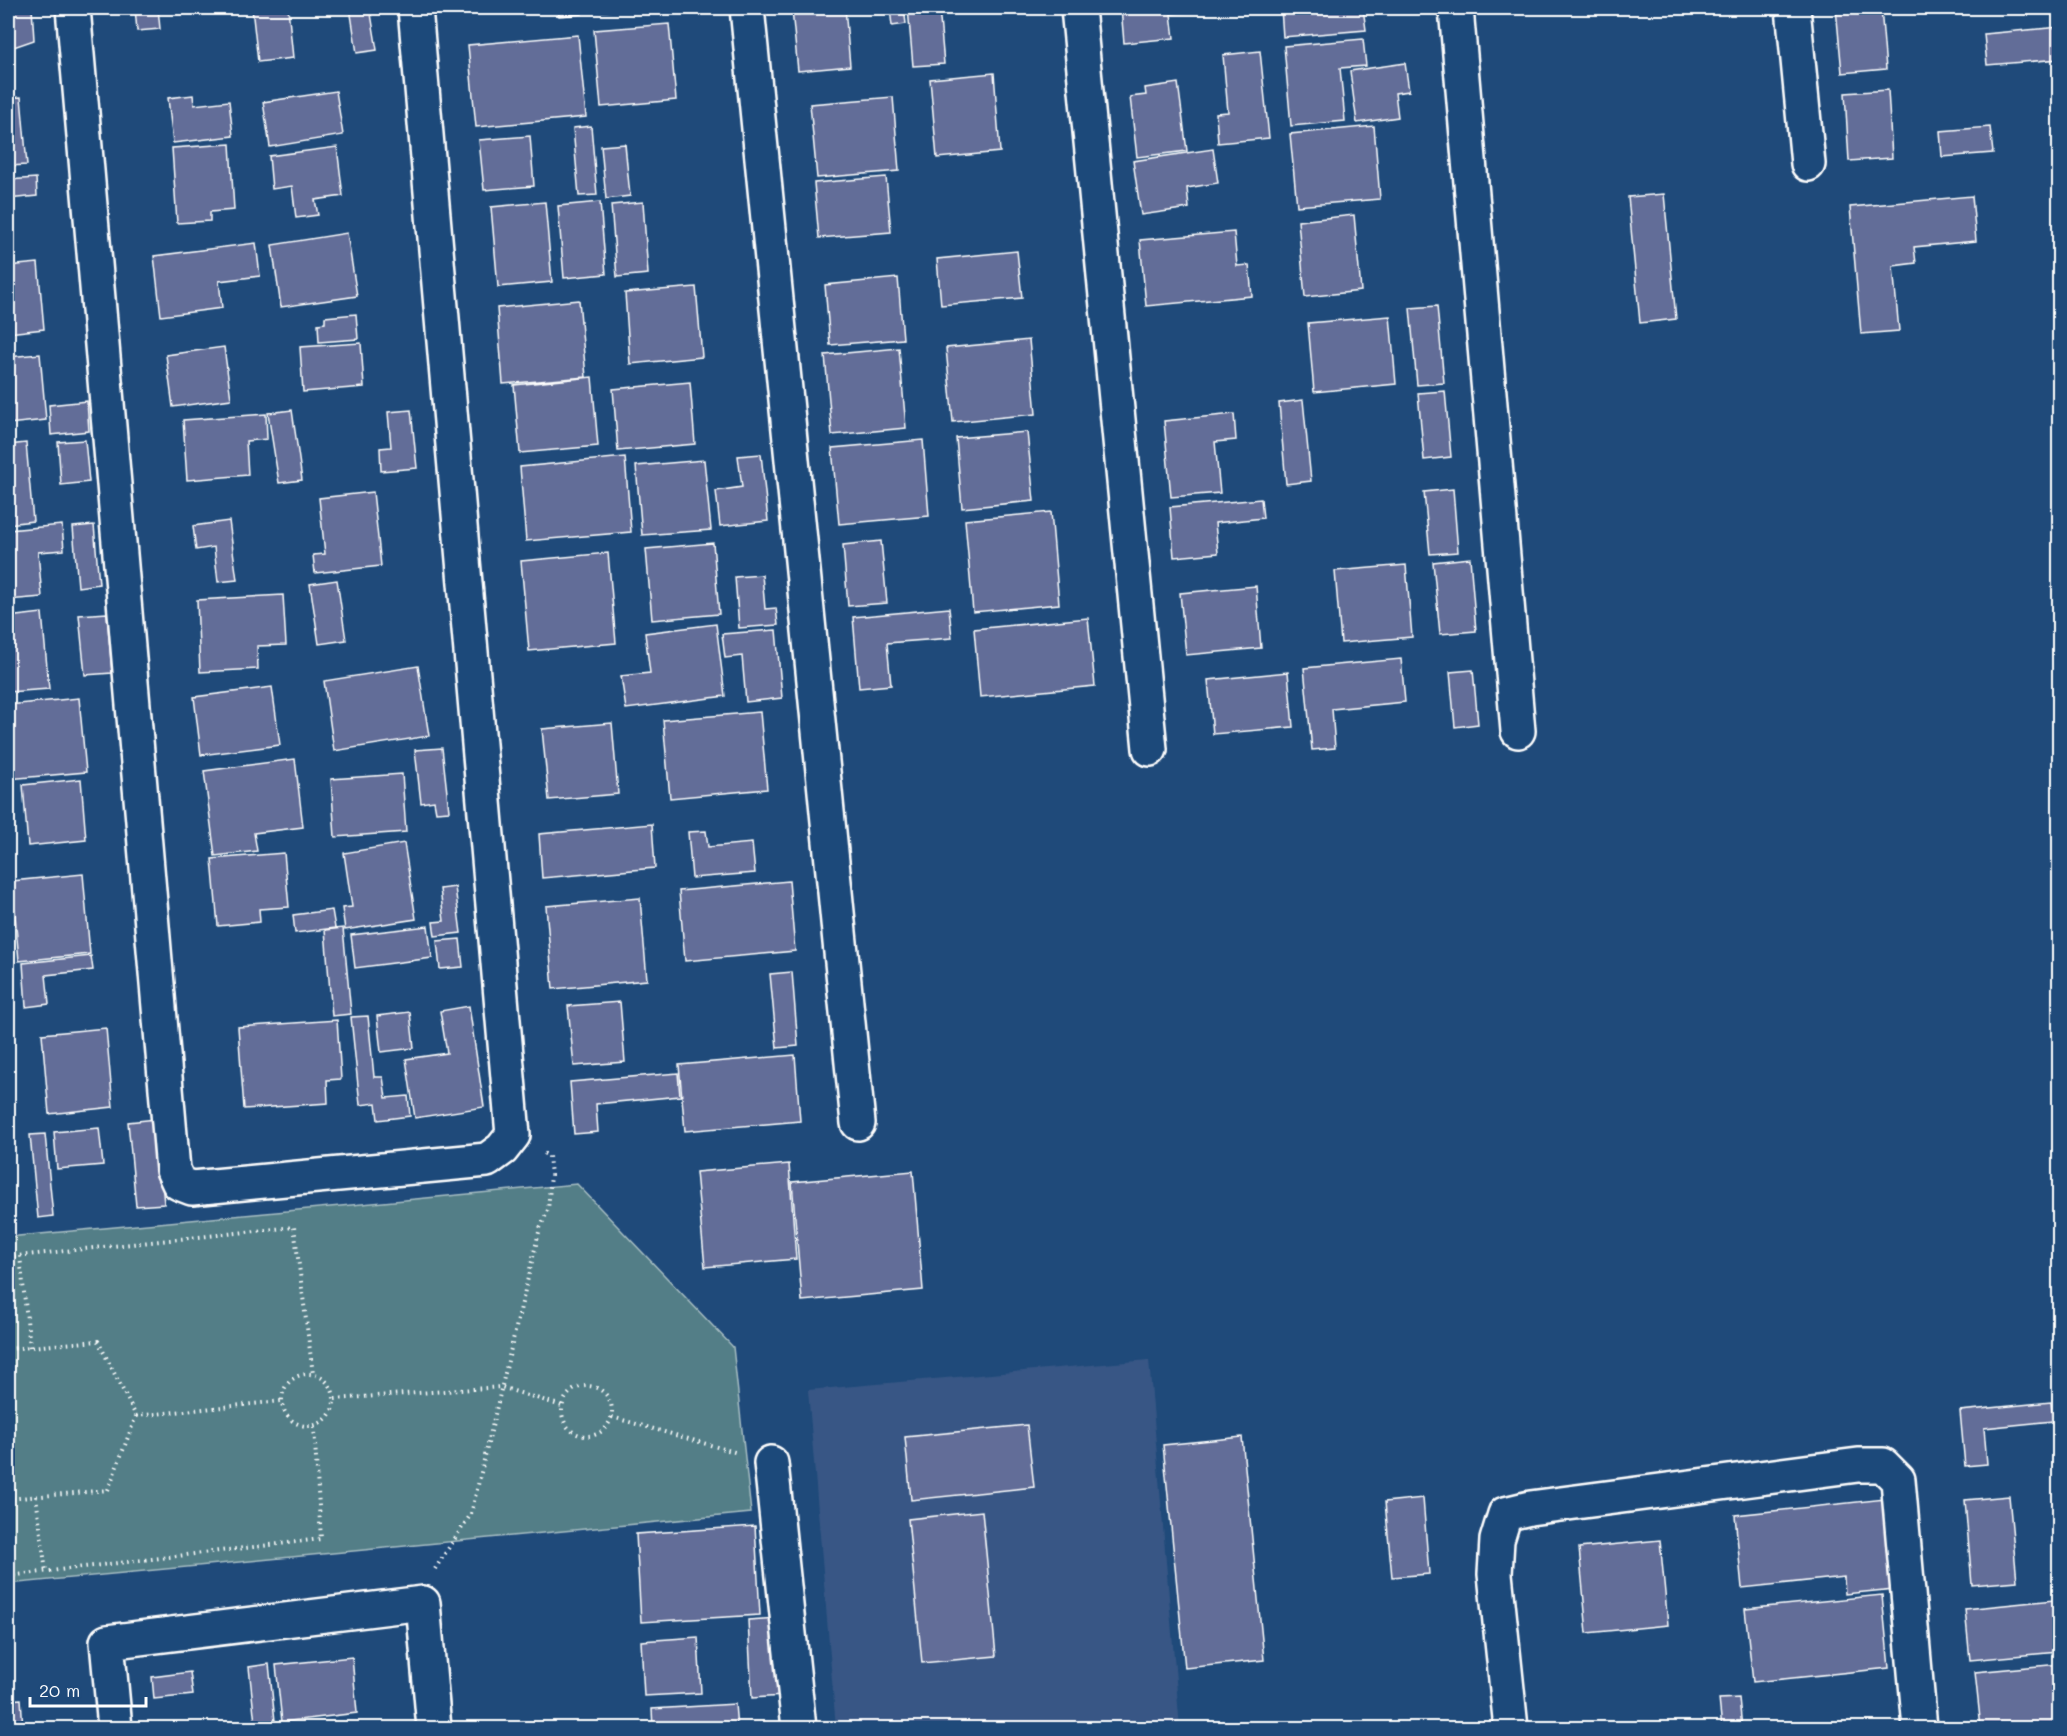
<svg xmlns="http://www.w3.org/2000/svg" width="2067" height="1736" font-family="Mali,sans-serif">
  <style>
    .built { fill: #375785 }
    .green { fill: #527e87; stroke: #a8bec3; stroke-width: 1.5 }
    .building { fill: #626d98; stroke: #fff; stroke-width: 1.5 }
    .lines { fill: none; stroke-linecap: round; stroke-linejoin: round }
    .minor-casing { stroke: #fff; stroke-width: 38 }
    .path { stroke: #fff; stroke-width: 4; stroke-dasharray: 1.5 4.5; stroke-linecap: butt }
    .minor { stroke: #1f4a7a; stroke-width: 33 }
  </style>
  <rect width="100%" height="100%" fill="#1f4a7a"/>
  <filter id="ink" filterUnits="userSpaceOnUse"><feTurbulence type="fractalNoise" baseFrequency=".0167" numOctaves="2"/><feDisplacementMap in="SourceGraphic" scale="12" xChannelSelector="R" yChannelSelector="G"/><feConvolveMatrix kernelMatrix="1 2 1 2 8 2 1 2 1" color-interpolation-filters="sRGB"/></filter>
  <g filter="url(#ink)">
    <path class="built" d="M1149,1360L1180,1728H836L808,1390Z"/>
    <path class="green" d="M577,1184L733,1347L751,1513L8,1584V1237Z"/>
    <path class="building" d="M8,8H32L34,40L8,49Z
      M135,8H158L160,29L137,31Z
      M252,8H288L293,58L258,62Z
      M350,8H370L377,50L357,53Z
      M465,8H513L465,13Z
      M558,8H581L582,14L559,16Z
      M593,8H637L593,12Z
      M815,8H845L850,66L798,71L792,10Z
      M890,8H904L906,24L892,26Z
      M908,8H939L944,64L913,66Z
      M1121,8H1202L1203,11L1171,14L1174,38L1124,43Z
      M1281,8H1363L1366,30L1283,37Z
      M1836,8H1881L1886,69L1842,73Z
      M669,24L676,100L601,107L594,30Z
      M2060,27V59L1987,65L1984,34Z
      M578,35L586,117L476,127L468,45Z
      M1363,39L1366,66L1340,68L1345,121L1291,126L1284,46Z
      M1260,51L1269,138L1218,143L1216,113L1228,112L1223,55Z
      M1405,63L1409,91L1395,93L1398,117L1357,123L1350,71Z
      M994,73L1000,152L937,158L930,79Z
      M1178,83L1187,151L1137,157L1130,97L1146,95L1145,88Z
      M1888,90L1892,158L1849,161L1845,93Z
      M336,91L343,135L270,147L263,102Z
      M193,95L194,105L229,101L233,136L173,143L168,98Z
      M21,97L27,165L8,166V98Z
      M893,97L899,171L817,178L810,104Z
      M591,126L597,195L579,196L573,128Z
      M1374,126L1380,199L1297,206L1290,134Z
      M1990,127L1993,153L1942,157L1940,131Z
      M530,136L534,186L484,190L479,140Z
      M230,144L234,210L210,212V221L177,223L172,148Z
      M625,144L630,196L606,199L601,146Z
      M337,147L343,196L315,200L318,215L296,218L292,186L272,189L269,156Z
      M1213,149L1218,183L1187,188L1189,208L1141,215L1133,161Z
      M886,177L891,232L819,238L814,183Z
      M36,178L37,196L8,199V180Z
      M1664,194L1676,319L1640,323L1628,197Z
      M1972,196L1976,241L1914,247L1916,263L1893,266L1899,331L1861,334L1850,207Z
      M545,202L552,282L498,287L491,207Z
      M600,202L606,274L564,278L558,206Z
      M643,202L648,274L617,277L611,205Z
      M1354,215L1361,291L1305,297L1298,221Z
      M1234,232L1237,266L1249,265L1252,296L1146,306L1140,240Z
      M347,233L357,296L281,307L272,245Z
      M256,243L260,276L219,281L222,308L161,316L154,256Z
      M1017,251L1022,298L941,305L937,259Z
      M38,263L44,329L8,333V266Z
      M898,278L903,339L830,345L825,285Z
      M696,287L702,357L630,364L625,293Z
      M579,300L586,377L503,384L497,308Z
      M1437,306L1444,383L1417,385L1410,308Z
      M356,314L358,339L319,342L318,324L325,323V317Z
      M1390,316L1396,384L1314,392L1308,323Z
      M1029,340L1036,414L953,422L946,348Z
      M361,343L364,387L303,392L300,347Z
      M224,347L231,399L173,407L166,355Z
      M899,348L906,428L832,435L825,355Z
      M40,354L46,420L8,424V357Z
      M592,377L598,446L520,453L514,385Z
      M690,382L695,444L618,451L613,389Z
      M1445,391L1451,457L1424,460L1418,393Z
      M1303,400L1311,481L1286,484L1279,403Z
      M87,401L89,431L51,435L49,405Z
      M292,410L302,480L279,483L268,413Z
      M411,410L417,468L381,471L380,448L391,447L388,412Z
      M266,414L267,439L246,441L248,475L187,480L183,420Z
      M1234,414L1236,440L1215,442L1220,493L1171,497L1164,421Z
      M1027,432L1034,501L962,508L956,438Z
      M85,440L89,482L61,485L58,442Z
      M923,440L929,516L839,524L832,448Z
      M26,443L33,521L8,524V445Z
      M761,454L768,521L720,526L716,491L742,487L738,456Z
      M625,457L631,532L526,541L520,467Z
      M704,460L711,530L642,535L636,466Z
      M1453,489L1458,552L1430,554L1424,492Z
      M373,492L381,566L315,573L313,555L325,554L319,498Z
      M1261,499L1263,518L1215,523L1218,553L1174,557L1170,507Z
      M1051,512L1059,604L973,612L965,520Z
      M229,521L237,580L218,582L214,547L196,550L193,526Z
      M62,525L64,550L38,552L42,597L8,600V530Z
      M94,525L99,584L78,587L73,527Z
      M881,541L887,603L848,606L843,545Z
      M713,543L719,614L652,620L646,549Z
      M608,553L616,643L529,651L521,561Z
      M1470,558L1476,631L1440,634L1433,562Z
      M1406,565L1412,637L1341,643L1335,571Z
      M762,575L765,609L776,608L778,625L739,628L735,577Z
      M337,580L346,640L319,644L310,584Z
      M1256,586L1261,648L1186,655L1180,593Z
      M283,595L286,645L257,646L258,669L200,672L197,600Z
      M949,608L952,638L887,643L891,685L859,688L853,617Z
      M42,613L49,689L8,692V617Z
      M107,613L112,673L85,675L79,615Z
      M1088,618L1095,686L980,697L974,629Z
      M716,624L725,696L626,709L621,676L650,673L645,633Z
      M776,630L782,698L746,702L742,656L725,658L722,634Z
      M1401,659L1405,702L1332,709L1335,748L1312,750L1304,668Z
      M418,666L429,736L334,751L324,681Z
      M1473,670L1478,724L1455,727L1450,672Z
      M1288,672L1293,727L1213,734L1208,680Z
      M272,687L280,745L201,755L194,697Z
      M79,698L86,772L8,779V705Z
      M760,712L767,789L670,798L663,720Z
      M612,723L618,794L549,800L542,729Z
      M442,748L449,811L436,812L434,801L421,803L415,750Z
      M295,759L303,827L254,833L257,851L215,856L204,771Z
      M402,774L406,832L335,837L331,779Z
      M81,779L86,840L28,846L23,785Z
      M13,787L15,811L8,812V788Z
      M652,824L655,868L542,878L539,834Z
      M706,831L708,847L752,843L755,873L692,878L688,832Z
      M404,843L416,919L345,930L342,908L352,907L344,853Z
      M284,853L289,907L259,909L260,922L218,926L212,859Z
      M83,874L90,954L19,961L12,881Z
      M789,881L795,951L685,961L679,891Z
      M455,887L461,933L435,936L433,922L444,921L440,889Z
      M640,898L647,980L553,989L546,906Z
      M332,910L335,928L295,933L293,915Z
      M428,926L432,958L355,968L351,935Z
      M343,928L351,1014L332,1016L325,930Z
      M460,939L463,967L440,969L437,941Z
      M91,956L93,970L46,975L49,1004L26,1007L23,963Z
      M792,972L798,1046L777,1048L770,974Z
      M620,1002L625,1062L574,1066L568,1006Z
      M469,1006L484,1107L415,1118L406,1059L447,1053L440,1011Z
      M410,1012L414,1048L381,1052L377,1016Z
      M368,1016L374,1077H383L386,1098L408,1096L410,1116L378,1120L376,1103L360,1105L351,1017Z
      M337,1020L341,1079L327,1080L328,1103L244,1109L238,1027Z
      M106,1028L113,1107L49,1114L42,1034Z
      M795,1055L800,1121L685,1131L679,1065Z
      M678,1073L680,1096L596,1104L598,1132L574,1134L570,1082Z
      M156,1119L164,1204L136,1206L128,1122Z
      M99,1128L103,1165L57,1169L54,1132Z
      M45,1134L53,1216L38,1218L30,1135Z
      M789,1164L796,1259L705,1267L696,1172Z
      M913,1171L923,1290L802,1301L792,1182Z
      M2051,1402L2053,1421L1984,1428L1987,1464L1965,1466L1960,1411Z
      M1027,1425L1034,1487L911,1500L905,1437Z
      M1242,1437L1264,1660L1185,1668L1163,1445Z
      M2009,1496L2017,1581L1972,1585L1965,1500Z
      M1423,1498L1429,1574L1392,1577L1385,1502Z
      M1885,1499L1894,1589L1845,1594L1844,1577L1742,1588L1735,1515Z
      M982,1511L996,1656L922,1663L908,1519Z
      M755,1526L760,1615L641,1622L636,1534Z
      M1660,1540L1668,1625L1587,1633L1579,1548Z
      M1882,1595L1889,1668L1753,1682L1745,1609Z
      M2054,1600L2058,1652L1970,1660L1965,1609Z
      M779,1618L784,1696L752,1698L748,1620Z
      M698,1637L701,1693L644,1696L641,1641Z
      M352,1657L357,1713L282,1722L276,1665Z
      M269,1664L275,1721L255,1723L249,1667Z
      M2060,1664V1728H1981L1975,1672Z
      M190,1672L193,1695L154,1699L152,1677Z
      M1739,1698L1742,1728H1722L1719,1699Z
      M21,1699L23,1728H8V1700Z
      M735,1704L737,1728H653L652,1709Z"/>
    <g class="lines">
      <defs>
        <path id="minor" d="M73,8L173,1170L179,1183L192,1188L487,1160L502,1149L513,1135L415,8
          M747,8L858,1123
          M1078,8L1150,749
          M1456,8L1518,731
          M1793,8L1808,164
          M771,1463L799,1728
          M115,1728L107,1642L423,1603L434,1728
          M1511,1728L1495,1574L1497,1540L1505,1514L1530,1508L1858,1465H1883L1898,1480L1920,1728"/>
      </defs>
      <use href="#minor" class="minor-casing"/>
      <path class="path" d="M20,1256L30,1347
        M8,1257L294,1227L313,1374
        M8,1349L98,1341L136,1416L108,1490L8,1499
        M282 1400a26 26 0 1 1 52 0a26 26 0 1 1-52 0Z
        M562 1411a25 25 0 1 1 50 0a25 25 0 1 1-50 0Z
        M335,1399L501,1387L562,1406
        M136,1416L281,1401
        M612,1417L738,1453
        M36,1496L46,1572
        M435,1569L471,1514L540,1228L548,1210L551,1175L549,1156L543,1153
        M8,1576L321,1539L314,1426"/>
      <use href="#minor" class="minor"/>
    </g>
  </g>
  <rect width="2067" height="1736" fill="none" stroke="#1f4a7a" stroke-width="30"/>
  <rect x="15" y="15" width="2037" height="1706" fill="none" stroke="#fff" stroke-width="2" filter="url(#ink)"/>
  <path d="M30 1697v9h116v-9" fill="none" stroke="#ffffff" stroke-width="3"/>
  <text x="39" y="1697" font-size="18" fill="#ffffff" stroke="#1f4a7a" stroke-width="4.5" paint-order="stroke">20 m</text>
</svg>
